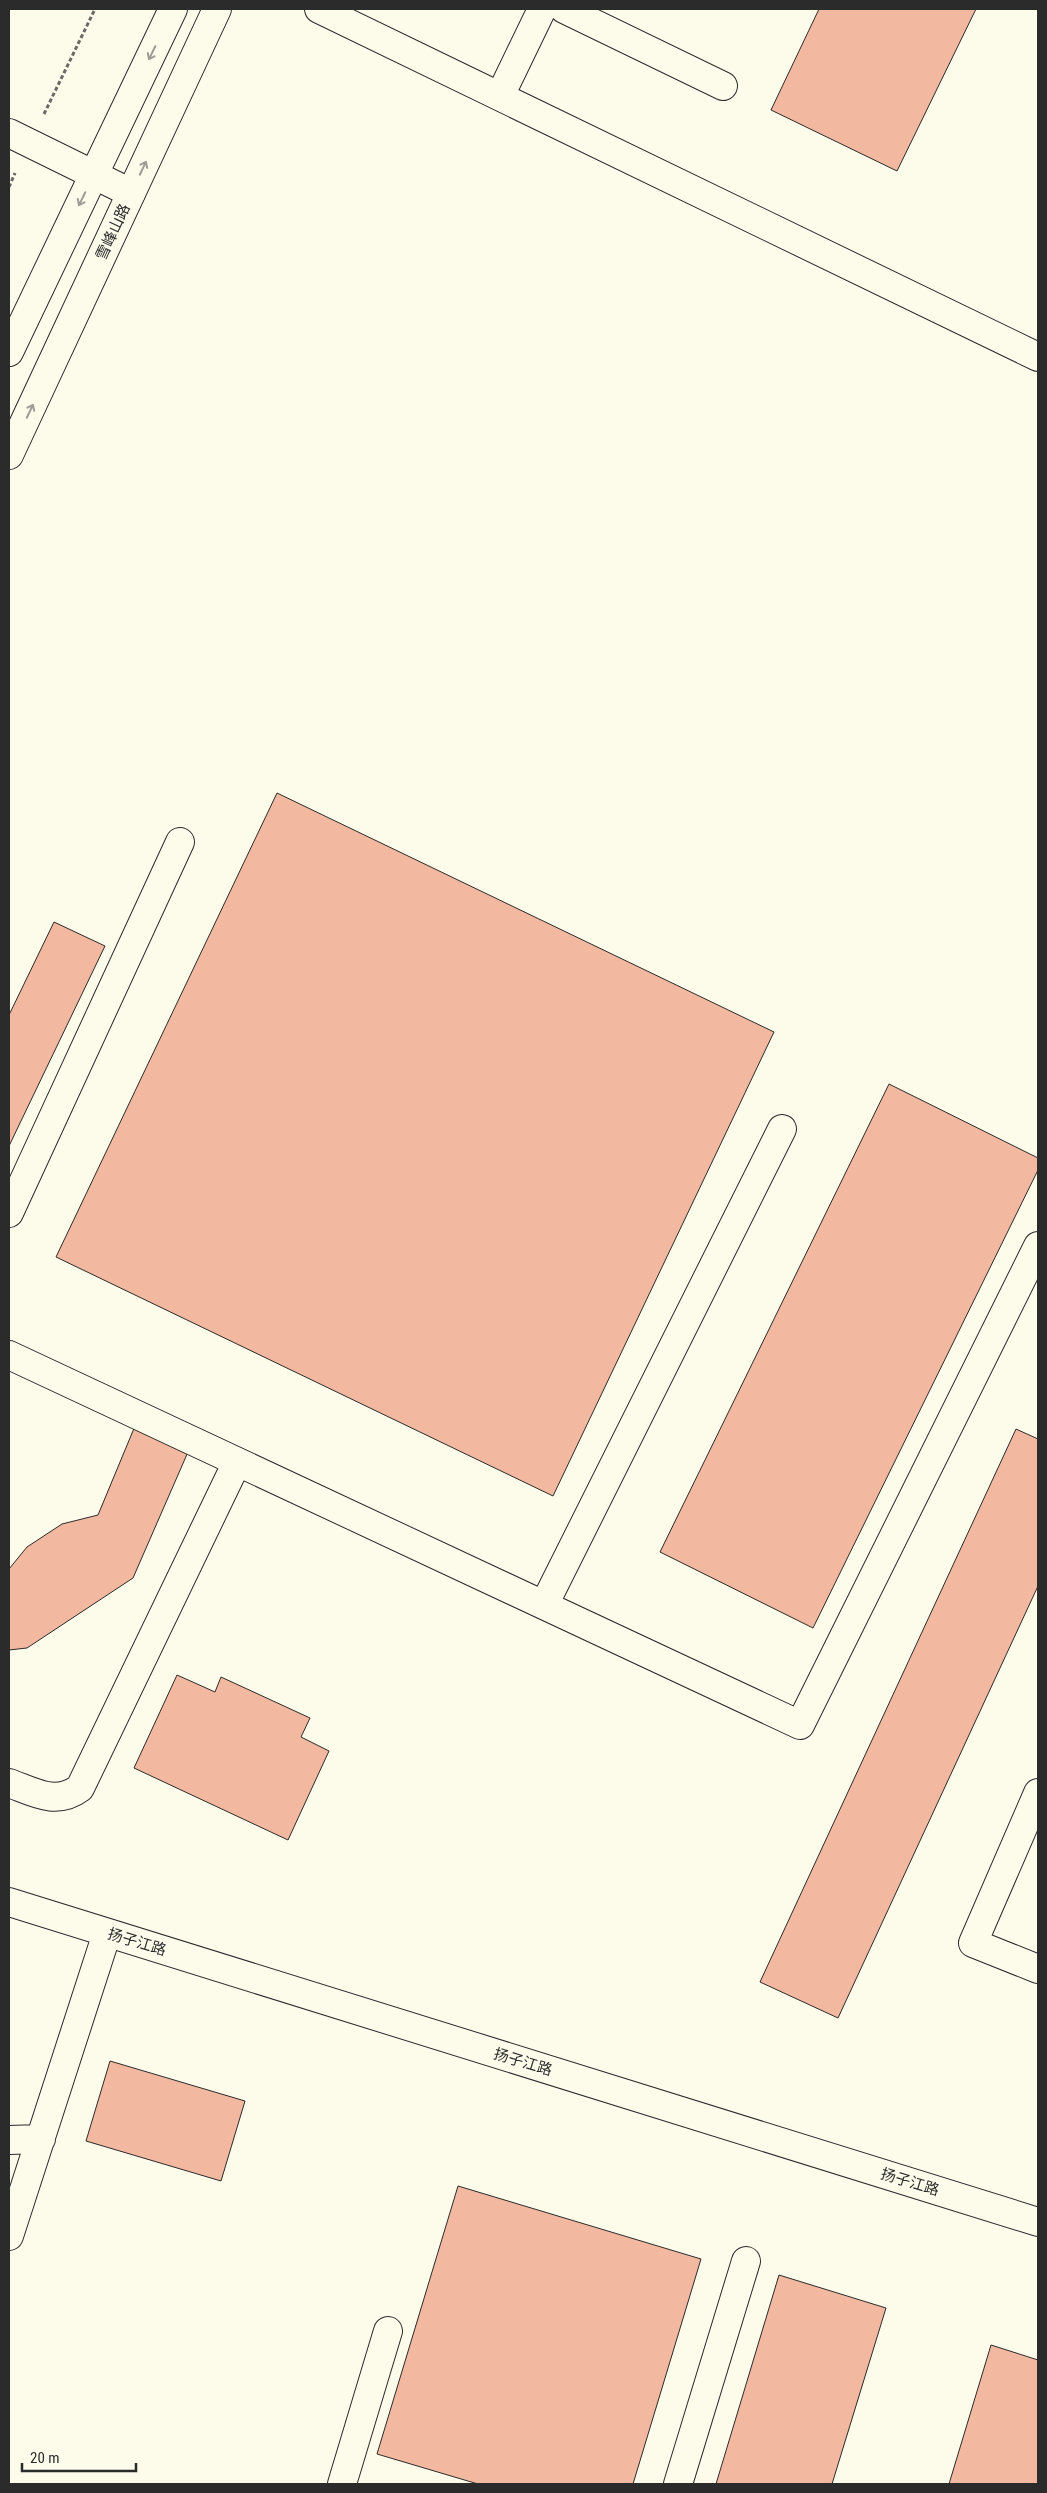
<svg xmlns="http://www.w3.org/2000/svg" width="1047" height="2493" font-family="'Roboto Condensed','Noto Sans SC',sans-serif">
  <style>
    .building { fill: #f2b8a0; stroke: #2b2b2b }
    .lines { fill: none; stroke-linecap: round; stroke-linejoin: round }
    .minor-casing { stroke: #2b2b2b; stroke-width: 30 }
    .major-casing { stroke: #2b2b2b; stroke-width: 30 }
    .path { stroke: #6a6964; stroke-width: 3; stroke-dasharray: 4 2.5; stroke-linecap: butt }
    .minor { stroke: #fdfbea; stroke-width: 28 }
    .major { stroke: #fdfbea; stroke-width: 28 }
    .oneway { stroke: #9e9d94 }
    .labels { text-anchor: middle; stroke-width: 4; stroke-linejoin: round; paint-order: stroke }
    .street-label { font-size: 15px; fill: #2b2b2b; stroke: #fdfbea }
  </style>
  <rect width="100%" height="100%" fill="#fdfbea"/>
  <path class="building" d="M819,9H976L897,171L771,110Z
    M277,793L774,1032L553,1496L56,1257Z
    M54,922L105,946L9,1146V1015Z
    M889,1084L1038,1158V1170L813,1628L660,1552Z
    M135,1426L188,1452L133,1578L27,1648L9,1650V1569L27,1547L62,1524L98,1515Z
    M1016,1429L1038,1439V1586L838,2018L760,1982Z
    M177,1675L215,1692L221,1677L310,1718L301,1737L329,1751L288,1840L134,1768Z
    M110,2061L245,2101L221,2181L86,2141Z
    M458,2186L701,2259L633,2484H478L377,2454Z
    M779,2275L886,2308L832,2484H716Z
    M991,2345L1038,2360V2484H949Z"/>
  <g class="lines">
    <defs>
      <path id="minor" d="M319,9L1038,357
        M564,9L723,86
        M500,96L542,9
        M9,133L131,193
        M9,1213L180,842
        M9,1355L800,1725L1038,1246
        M544,1605L782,1129
        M9,1783C34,1792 56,1806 80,1788L237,1462
        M1038,1793L973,1943L1038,1969
        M9,1902L1038,2222
        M9,2140L41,2139
        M9,2236L107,1933
        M342,2484L388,2331
        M678,2484L746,2261"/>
      <path id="major" d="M9,352L173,9
        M9,455L217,9"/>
    </defs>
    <use href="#minor" class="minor-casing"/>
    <use href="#major" class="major-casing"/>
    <path class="path" d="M44,114L95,9
      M9,187L15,173"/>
    <use href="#minor" class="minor"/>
    <use href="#major" class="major"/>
  </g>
  <defs><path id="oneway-shaft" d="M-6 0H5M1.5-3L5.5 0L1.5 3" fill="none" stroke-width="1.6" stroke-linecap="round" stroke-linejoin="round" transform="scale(1.25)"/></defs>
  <g class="oneway">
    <use href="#oneway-shaft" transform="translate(152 53) rotate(116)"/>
    <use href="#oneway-shaft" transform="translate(143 168) rotate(-65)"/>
    <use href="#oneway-shaft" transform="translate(82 199) rotate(116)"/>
    <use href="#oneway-shaft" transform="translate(30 411) rotate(-65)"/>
  </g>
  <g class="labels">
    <g class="street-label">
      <text transform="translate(113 232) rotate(-65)" y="5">雪峰山路</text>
      <text transform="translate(137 1942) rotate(17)" y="5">扬子江路</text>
      <text transform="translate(523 2062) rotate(17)" y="5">扬子江路</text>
      <text transform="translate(910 2182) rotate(17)" y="5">扬子江路</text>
    </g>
  </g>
  <rect width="1047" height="2493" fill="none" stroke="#2b2b2b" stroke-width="20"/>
  <path d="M22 2463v8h114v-8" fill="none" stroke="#2b2b2b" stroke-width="2.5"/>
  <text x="30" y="2463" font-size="15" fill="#2b2b2b" stroke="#fdfbea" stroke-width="4" paint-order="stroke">20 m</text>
</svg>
